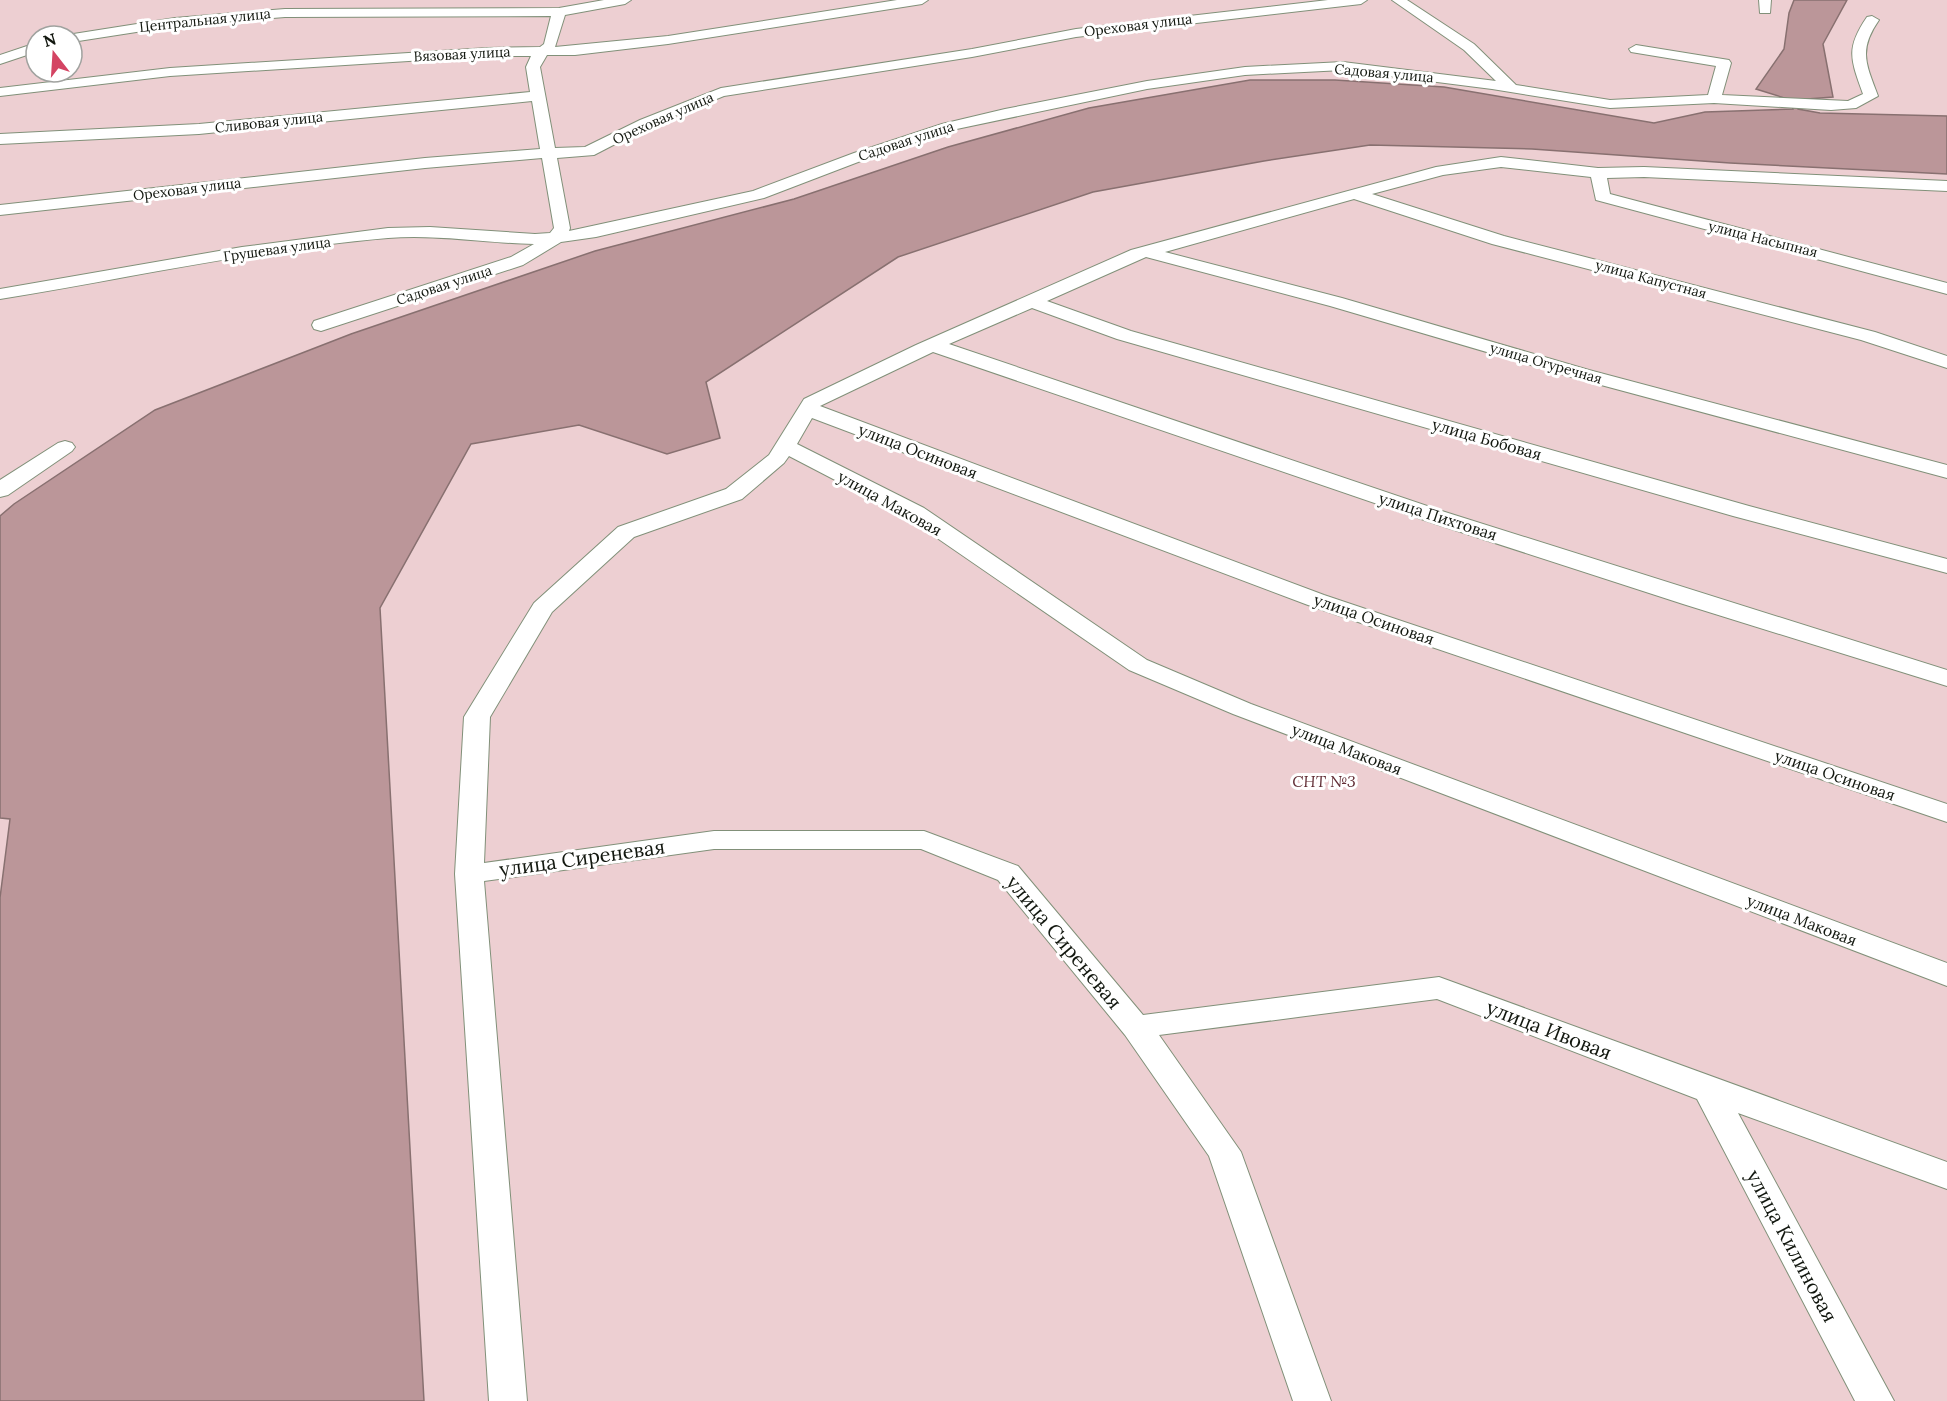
<svg xmlns="http://www.w3.org/2000/svg" width="1947" height="1401" font-family="Lora,serif">
  <style>
    .green { fill: #edcfd2; fill-rule: evenodd }
    .water { fill: #bb9699; stroke: #887070; stroke-width: 1.5 }
    .lines { fill: none; stroke-linecap: round; stroke-linejoin: round }
    .street-casing { stroke: #819079; stroke-width: 2 }
    .street { fill: #fff; fill-rule: evenodd }
    .labels { text-anchor: middle; stroke-width: 6; stroke-linejoin: round; paint-order: stroke }
    .far-street-label { font-size: 14px; fill: #12170f; stroke: #fff }
    .street-label { font-size: 16px; fill: #12170f; stroke: #fff }
    .park-label { font-size: 16px; font-style: italic; fill: #622e36; stroke: #fff }
    .near-street-label { font-size: 20px; fill: #12170f; stroke: #fff }
  </style>
  <rect width="100%" height="100%" fill="#edfde4"/>
  <path class="green" d="M0,0H1794L1789,13L1784,49L1756,88L1791,100L1794,109L1705,112L1654,123L1444,87L1335,80H1250L948,147L794,199L595,251L351,334L155,410L0,516ZM36,36H72V72H36Z
    M1847,0H1947V116L1819,113L1798,109L1795,100L1833,97L1823,44Z
    M1370,145L1532,149L1730,163L1947,174V1401H424L380,608L471,444L579,425L667,454L720,437L706,382L898,257L1093,192L1264,161Z
    M0,818H10L0,898Z"/>
  <path class="water" d="M1794,0H1847L1823,44L1833,97L1795,100L1798,109L1820,113L1947,116V174L1730,163L1532,149L1370,145L1264,161L1093,192L898,257L706,382L720,438L667,454L579,425L471,444L380,608L424,1401H0V898L10,819L0,818V516L14,504L155,410L351,334L595,251L794,199L948,147L1089,108L1250,80H1335L1444,87L1654,123L1705,112L1793,109L1791,100L1756,89L1784,49L1789,13Z"/>
  <g class="lines">
    <defs>
      <path id="street" d="M604,0H631L625,4L565,15L555,47L668,36L897,0H928L922,4L668,44L575,55H547L540,67L555,148L585,147L640,120L721,88L972,49L1076,29L1328,0H1367L1361,4L1076,37L972,57L724,96L650,126L594,155L557,158L570,228L569,231L753,191L854,153L942,124L1005,109L1147,81L1245,67L1343,62L1496,81L1464,50L1392,0H1407L1474,44L1516,85L1610,100L1708,95L1716,66L1631,52L1629,49L1636,45L1729,60L1731,63L1722,95L1848,101L1863,94C1851,60 1845,49 1867,17L1872,16L1879,20C1858,50 1866,64 1878,96L1856,108L1831,110L1714,103L1610,108L1492,89L1343,70L1245,75L1147,89L952,130L866,159L764,198L596,237L561,242L523,265L321,331L314,329L312,325L314,321L511,257L534,244C485,243 436,234 388,238C258,249 129,278 0,299V289L242,247L388,228L430,227L535,234L550,233L554,228L542,158L425,168L0,215V205L425,158L540,149L532,101L199,134L0,144V134L199,124L530,92L526,67L531,56H488L170,76L0,96V88L170,68L488,48L540,47L544,44L551,16L285,17L175,26L72,42V36L67,35L175,18L285,9L559,8Z
        M1759,0H1771L1770,13H1760Z
        M36,43V52L0,64V55Z
        M1501,157L1598,168L1644,167L1947,181V191L1644,177L1607,178L1610,194L1947,283V294L1596,200L1591,177L1501,167L1443,175L1372,194L1504,236L1875,332L1947,356V368L1861,340L1492,244L1354,199L1165,252L1342,298L1589,370L1947,465V478L1575,378L1330,306L1146,257L1047,301L1131,331L1749,506L1947,559V573L1733,516L1117,339L1032,308L949,344L1445,512L1947,670V686L1683,604L1430,522L933,352L820,406L1324,595L1947,804V822L1308,605L812,418L797,444L924,508L1147,660L1251,704L1947,963V986L1233,714L1129,670L908,518L789,456L784,463L742,499L634,537L552,612L490,717L484,863L714,831H924L1018,866L1143,1015L1439,977L1947,1162V1189L1738,1113L1894,1401H1855L1697,1099L1437,999L1159,1035L1241,1152L1331,1401H1293L1209,1156L1125,1035L998,880L921,849H714L484,881L527,1401H489L455,874L464,717L534,603L618,527L726,489L769,455L804,399L916,345L1131,250L1436,167Z
        M65,441L72,443L75,447L72,451L8,495L0,497V480L58,443Z"/>
    </defs>
    <use href="#street" class="street-casing"/>
    <use href="#street" class="street"/>
  </g>
  <g class="labels">
    <g class="far-street-label">
      <text transform="translate(205 20) rotate(-6)" y="5">Центральная улица</text>
      <text transform="translate(1138 25) rotate(-7)" y="5">Ореховая улица</text>
      <text transform="translate(462 54) rotate(-3)" y="5">Вязовая улица</text>
      <text transform="translate(1384 73) rotate(5)" y="5">Садовая улица</text>
      <text transform="translate(663 118) rotate(-24)" y="5">Ореховая улица</text>
      <text transform="translate(269 122) rotate(-6)" y="5">Сливовая улица</text>
      <text transform="translate(906 141) rotate(-18)" y="5">Садовая улица</text>
      <text transform="translate(187 189) rotate(-7)" y="5">Ореховая улица</text>
      <text transform="translate(1763 239) rotate(14)" y="5">улица Насыпная</text>
      <text transform="translate(277 249) rotate(-8)" y="5">Грушевая улица</text>
      <text transform="translate(1651 279) rotate(15)" y="5">улица Капустная</text>
      <text transform="translate(444 285) rotate(-18)" y="5">Садовая улица</text>
      <text transform="translate(1546 363) rotate(16)" y="5">улица Огуречная</text>
    </g>
    <g class="street-label">
      <text transform="translate(1487 439) rotate(16)" y="6">улица Бобовая</text>
      <text transform="translate(918 451) rotate(21)" y="6">улица Осиновая</text>
      <text transform="translate(890 503) rotate(29)" y="6">улица Маковая</text>
      <text transform="translate(1438 516) rotate(18)" y="6">улица Пихтовая</text>
      <text transform="translate(1374 619) rotate(19)" y="6">улица Осиновая</text>
      <text transform="translate(1347 749) rotate(21)" y="6">улица Маковая</text>
      <text transform="translate(1835 775) rotate(19)" y="6">улица Осиновая</text>
      <text transform="translate(1802 920) rotate(21)" y="6">улица Маковая</text>
    </g>
    <g class="park-label">
      <text x="1324" y="787">СНТ №3</text>
    </g>
    <g class="near-street-label">
      <text transform="translate(582 858) rotate(-8)" y="7">улица Сиреневая</text>
      <text transform="translate(1064 942) rotate(50)" y="7">улица Сиреневая</text>
      <text transform="translate(1549 1030) rotate(21)" y="7">улица Ивовая</text>
      <text transform="translate(1792 1246) rotate(62)" y="7">улица Килиновая</text>
    </g>
  </g>
  <g transform="translate(54 54) rotate(343)"><circle r="28" fill="#ffffff" stroke="#a0a29f" stroke-width="1.5"/>
  <path d="M0-4.5L10 22L0 15L-10 22Z" fill="#d44463"/>
  <text y="-9" font-size="16" font-weight="bold" text-anchor="middle" fill="#12170f">N</text>
  </g>
</svg>
